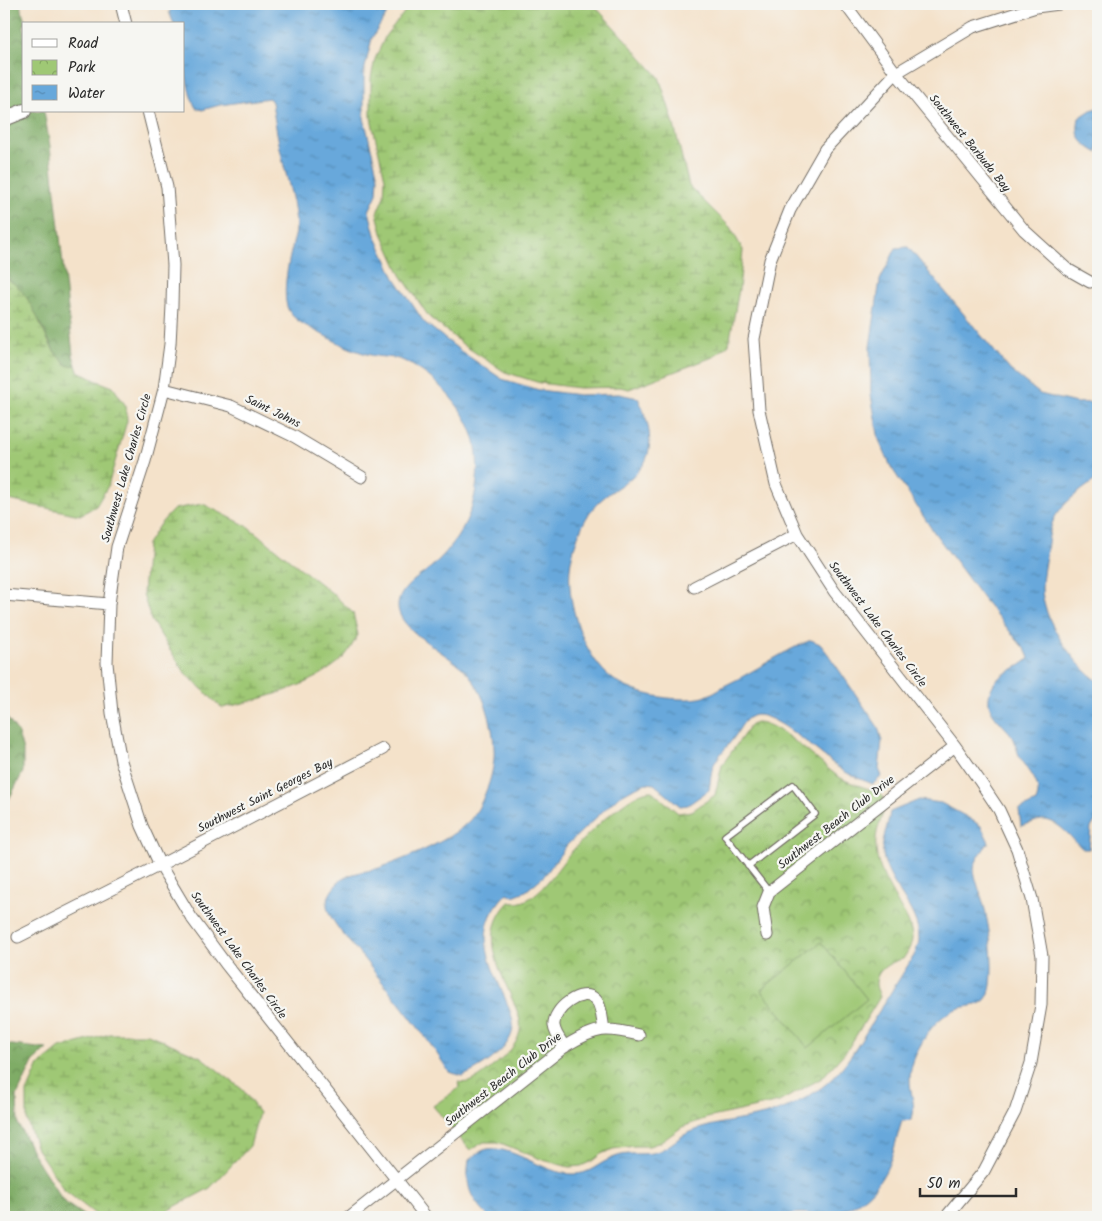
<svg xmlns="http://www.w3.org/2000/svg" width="1102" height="1221" font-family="Kalam,sans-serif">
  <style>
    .forest { fill: url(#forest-crowns); stroke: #556c48 }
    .wetland { fill: url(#wetland-marsh); stroke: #657a50 }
    .park { fill: url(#park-crowns); stroke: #657a50 }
    .pitch { fill: #9fc875; stroke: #657a50 }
    .water { fill: url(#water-ripples); stroke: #496a83 }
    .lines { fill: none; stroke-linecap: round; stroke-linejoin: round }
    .service-casing { stroke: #716b63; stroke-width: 8 }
    .minor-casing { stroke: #716b63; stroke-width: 13 }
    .tertiary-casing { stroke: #716b63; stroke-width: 16 }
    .service { stroke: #fff; stroke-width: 5.5 }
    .minor { stroke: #fff; stroke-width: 11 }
    .tertiary { stroke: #fff; stroke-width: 14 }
    .labels { text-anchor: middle; stroke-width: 4.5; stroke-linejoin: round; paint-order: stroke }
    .street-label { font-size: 12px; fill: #2b2b2b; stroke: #f6f6f2 }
  </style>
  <defs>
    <pattern id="forest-crowns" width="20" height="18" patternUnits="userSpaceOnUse" patternTransform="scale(1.25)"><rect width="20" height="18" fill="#7fac66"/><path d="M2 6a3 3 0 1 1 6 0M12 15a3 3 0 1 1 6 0" fill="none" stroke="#688c54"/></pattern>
    <pattern id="wetland-marsh" width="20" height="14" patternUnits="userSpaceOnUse" patternTransform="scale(1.25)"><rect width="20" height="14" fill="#9fc875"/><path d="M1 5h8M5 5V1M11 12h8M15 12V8" fill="none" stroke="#82a360"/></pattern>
    <pattern id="park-crowns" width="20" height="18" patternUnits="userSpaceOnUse" patternTransform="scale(1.25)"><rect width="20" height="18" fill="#9fc875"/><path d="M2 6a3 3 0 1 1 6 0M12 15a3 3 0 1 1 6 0" fill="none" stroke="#82a360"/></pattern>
    <pattern id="water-ripples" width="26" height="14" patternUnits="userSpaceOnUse" patternTransform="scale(1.25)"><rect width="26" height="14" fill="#67a8db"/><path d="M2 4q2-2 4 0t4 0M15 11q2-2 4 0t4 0" fill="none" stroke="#5589b2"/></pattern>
  </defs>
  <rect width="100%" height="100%" fill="#f6f6f2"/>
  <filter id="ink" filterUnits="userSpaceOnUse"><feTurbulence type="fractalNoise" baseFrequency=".02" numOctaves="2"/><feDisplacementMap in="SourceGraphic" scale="10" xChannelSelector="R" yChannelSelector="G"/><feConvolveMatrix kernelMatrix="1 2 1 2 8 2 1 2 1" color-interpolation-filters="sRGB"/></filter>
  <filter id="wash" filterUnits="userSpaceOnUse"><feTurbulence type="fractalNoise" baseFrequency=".0096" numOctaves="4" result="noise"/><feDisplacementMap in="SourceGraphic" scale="20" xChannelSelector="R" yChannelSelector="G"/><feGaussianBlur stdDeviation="1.12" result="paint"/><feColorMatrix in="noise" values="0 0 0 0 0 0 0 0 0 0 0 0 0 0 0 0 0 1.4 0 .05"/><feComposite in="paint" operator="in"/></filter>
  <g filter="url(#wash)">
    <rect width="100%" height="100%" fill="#f4e2ca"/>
    <path class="forest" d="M4,4H20L26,24H24V111H44L50,146L73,355L76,365L68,366L54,351L41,325L9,279L4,278Z
      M4,714L18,733L23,751V772L4,809Z
      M4,1044L47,1049L33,1062L17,1096L18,1124L26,1139L32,1152L64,1202L86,1217H4Z"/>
    <path class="wetland" d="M411,4H593L659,77L673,121L689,186L730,227L743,250L739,289L729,344L713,357L629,389L620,387L579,388L540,383L505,372L465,346L429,317L401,275L382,233L377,213L384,196L385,179L371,118V78L375,59L386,35Z
      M4,278C31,288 39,328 54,351C58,357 63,361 68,366L76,365L78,371L95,380L113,387L126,406L127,421L108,486L96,506L80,515L4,499Z
      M203,504L247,526L333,594L353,613L358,635C353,643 349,652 343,658C312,687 262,699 222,708L185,673L151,620L143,594L147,544L160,524L174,509Z
      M110,1034H148L201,1057L243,1090L259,1113L250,1146L210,1188L159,1215L144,1217H99L64,1190L37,1149L27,1121V1092L39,1065L60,1048Z"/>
    <path class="park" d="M756,722C778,721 820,764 839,777C849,783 861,786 872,790H877L889,805C882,810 882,817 879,825C868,856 887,883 901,909C906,917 912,927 912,938C912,945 907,953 903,959C890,962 875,970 876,985C876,988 879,993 880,997L847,1050L822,1078L779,1102L707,1118L682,1127L661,1142L649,1146H634L613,1149L601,1154L592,1161L581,1166L569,1167L543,1160L498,1142H484L470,1150L433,1106L459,1088L458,1082C471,1085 483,1075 492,1067C504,1058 517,1046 520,1031C522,1022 517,1010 513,1001C499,968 479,933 509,902C535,910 559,864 574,849C588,834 632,789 652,791L678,813L692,811L715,795L722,765L750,726Z"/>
    <path class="pitch" d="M821,942L867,999L808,1048L761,990Z"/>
    <path class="water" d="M188,4H393L372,38L364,72V118L378,177L377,194L369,211L375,235L395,278L424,322L462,352L502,379L539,390L579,395L619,394L638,398C646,415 654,438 647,457C641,476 615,487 601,500C585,514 577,536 572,556C563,592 580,650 608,675C623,689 646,695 667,698C679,699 692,700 704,697C711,694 718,690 724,686C754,672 781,652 811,640L820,644L828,654L878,727L882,741L879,769L882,776L873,784C863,780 851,776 842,770C825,759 771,707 752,716C743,720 740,729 735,736C729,745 721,752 716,761C710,769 711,781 709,790L688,805L680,806L654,784L646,783L632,789L618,797L567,845L545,875L526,891L513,896L507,893C472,929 488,958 505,998C508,1007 514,1018 513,1027C512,1049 480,1069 463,1076L449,1072C424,1032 393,996 364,959C354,947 329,921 327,906C326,897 335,885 342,879C353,872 367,872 379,868C407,858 457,839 474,815C480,807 484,796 488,786C492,775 495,760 494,748C493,723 485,696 470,676C455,655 389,629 399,600C403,586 419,577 430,568C466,537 483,495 476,447C470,412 436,376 404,361C394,356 379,358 367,354C348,349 331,339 314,330C305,325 294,320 289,311C281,298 288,263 292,248C293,241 296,236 296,229C296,207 289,186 284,166C279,145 275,124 272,102L269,98L220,105L202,110L196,108C184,88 184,47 184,24H174L169,12L173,7Z
      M1098,108V153C1081,143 1075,138 1079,118L1091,110Z
      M908,247L1010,370L1040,394L1076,403L1098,402V478C1085,488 1070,497 1060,510C1050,521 1049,536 1047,550C1045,562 1042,576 1042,588C1042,619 1073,664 1098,681V816L1091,828L1089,849H1083C1072,840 1058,818 1041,820C1035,821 1028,824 1021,826L1019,810L1036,802C1044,783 1027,771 1019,755C1016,749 1016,742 1013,737C1000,719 980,710 993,685C1000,672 1020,669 1029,658L1026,651L984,600L931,528L891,467L879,440L871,395L870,347L880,280L896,248Z
      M919,800L941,803L967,817L981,826L989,842C984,849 975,860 974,869C974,876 982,898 984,906C990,931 994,960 991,985C987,1011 970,1003 954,1010C945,1014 936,1022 930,1030C921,1042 910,1063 910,1078C909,1092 918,1107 911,1120L902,1121C898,1132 896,1144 892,1155C882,1188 856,1213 820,1214C809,1215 795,1210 786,1217H489C470,1199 465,1186 469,1160C474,1156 481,1150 488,1149C513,1146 544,1173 571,1174C591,1175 597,1163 615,1157C627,1152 640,1155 652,1153C667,1150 675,1139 688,1133C718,1120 753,1121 783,1109C797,1103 814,1094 826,1084C844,1069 859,1044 871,1024C886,1001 900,977 915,954C916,949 919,944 919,939C919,908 887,885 883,854C881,839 888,827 890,812Z"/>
  </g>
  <g filter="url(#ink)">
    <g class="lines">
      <defs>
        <path id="service" d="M748,866L815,814L793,785L725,836L769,892"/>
        <path id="minor" d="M121,4L126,24
          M845,4L896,73L1024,230L1067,269L1090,282
          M148,111L167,187L173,265L172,305L170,344L164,389L145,461L117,547L109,604L107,663L112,713L121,761L142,826L160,865L191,917L225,963L426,1217
          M164,389L231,406L295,437L362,477
          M694,587L797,534
          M4,595L109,604
          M767,935L763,907L769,892L955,746
          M18,937L160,865L383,749
          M565,1047C561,1041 555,1034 554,1026C552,1009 582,987 595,999C602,1005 602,1021 604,1029
          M349,1217L567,1045C597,1027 606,1027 639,1035
          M946,1217L984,1171L1015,1112L1031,1063L1041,1005L1042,956L1032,899L1017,849L999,810L979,780L955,746L834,591L797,534L776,484L759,410L754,339L770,260L790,210L825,149L896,73L973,27L1036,7L1059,4"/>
        <path id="tertiary" d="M4,119L24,111"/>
      </defs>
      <use href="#service" class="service-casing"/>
      <use href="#minor" class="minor-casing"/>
      <use href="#tertiary" class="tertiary-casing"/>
      <use href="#service" class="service"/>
      <use href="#minor" class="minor"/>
      <use href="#tertiary" class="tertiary"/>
    </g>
  </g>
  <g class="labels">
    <g class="street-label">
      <text transform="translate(970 143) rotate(51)" y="4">Southwest Barbuda Bay</text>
      <text transform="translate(273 411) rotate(26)" y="4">Saint Johns</text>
      <text transform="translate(126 468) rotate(-74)" y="4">Southwest Lake Charles Circle</text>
      <text transform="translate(878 624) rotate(53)" y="4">Southwest Lake Charles Circle</text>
      <text transform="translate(265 795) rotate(-27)" y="4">Southwest Saint Georges Bay</text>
      <text transform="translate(836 822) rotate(-38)" y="4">Southwest Beach Club Drive</text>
      <text transform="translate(239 955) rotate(54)" y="4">Southwest Lake Charles Circle</text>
      <text transform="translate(503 1079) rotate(-38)" y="4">Southwest Beach Club Drive</text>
    </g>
  </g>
  <rect width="1102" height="1221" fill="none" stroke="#f6f6f2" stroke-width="20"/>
  <rect x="22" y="22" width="162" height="90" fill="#f6f6f2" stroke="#a5a5a2"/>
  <rect x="32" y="39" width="25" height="8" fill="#ffffff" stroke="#a5a5a2"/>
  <text x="68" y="48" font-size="15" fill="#2b2b2b">Road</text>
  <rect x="32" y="60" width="25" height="15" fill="url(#park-crowns)" stroke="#a5a5a2"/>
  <text x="68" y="72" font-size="15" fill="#2b2b2b">Park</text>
  <rect x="32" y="85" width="25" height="15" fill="url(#water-ripples)" stroke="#a5a5a2"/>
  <text x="68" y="98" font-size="15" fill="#2b2b2b">Water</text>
  <path d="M920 1188v8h96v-8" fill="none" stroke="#2b2b2b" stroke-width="2.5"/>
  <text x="927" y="1188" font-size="15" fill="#2b2b2b" stroke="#f6f6f2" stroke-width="4" paint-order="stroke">50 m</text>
</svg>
